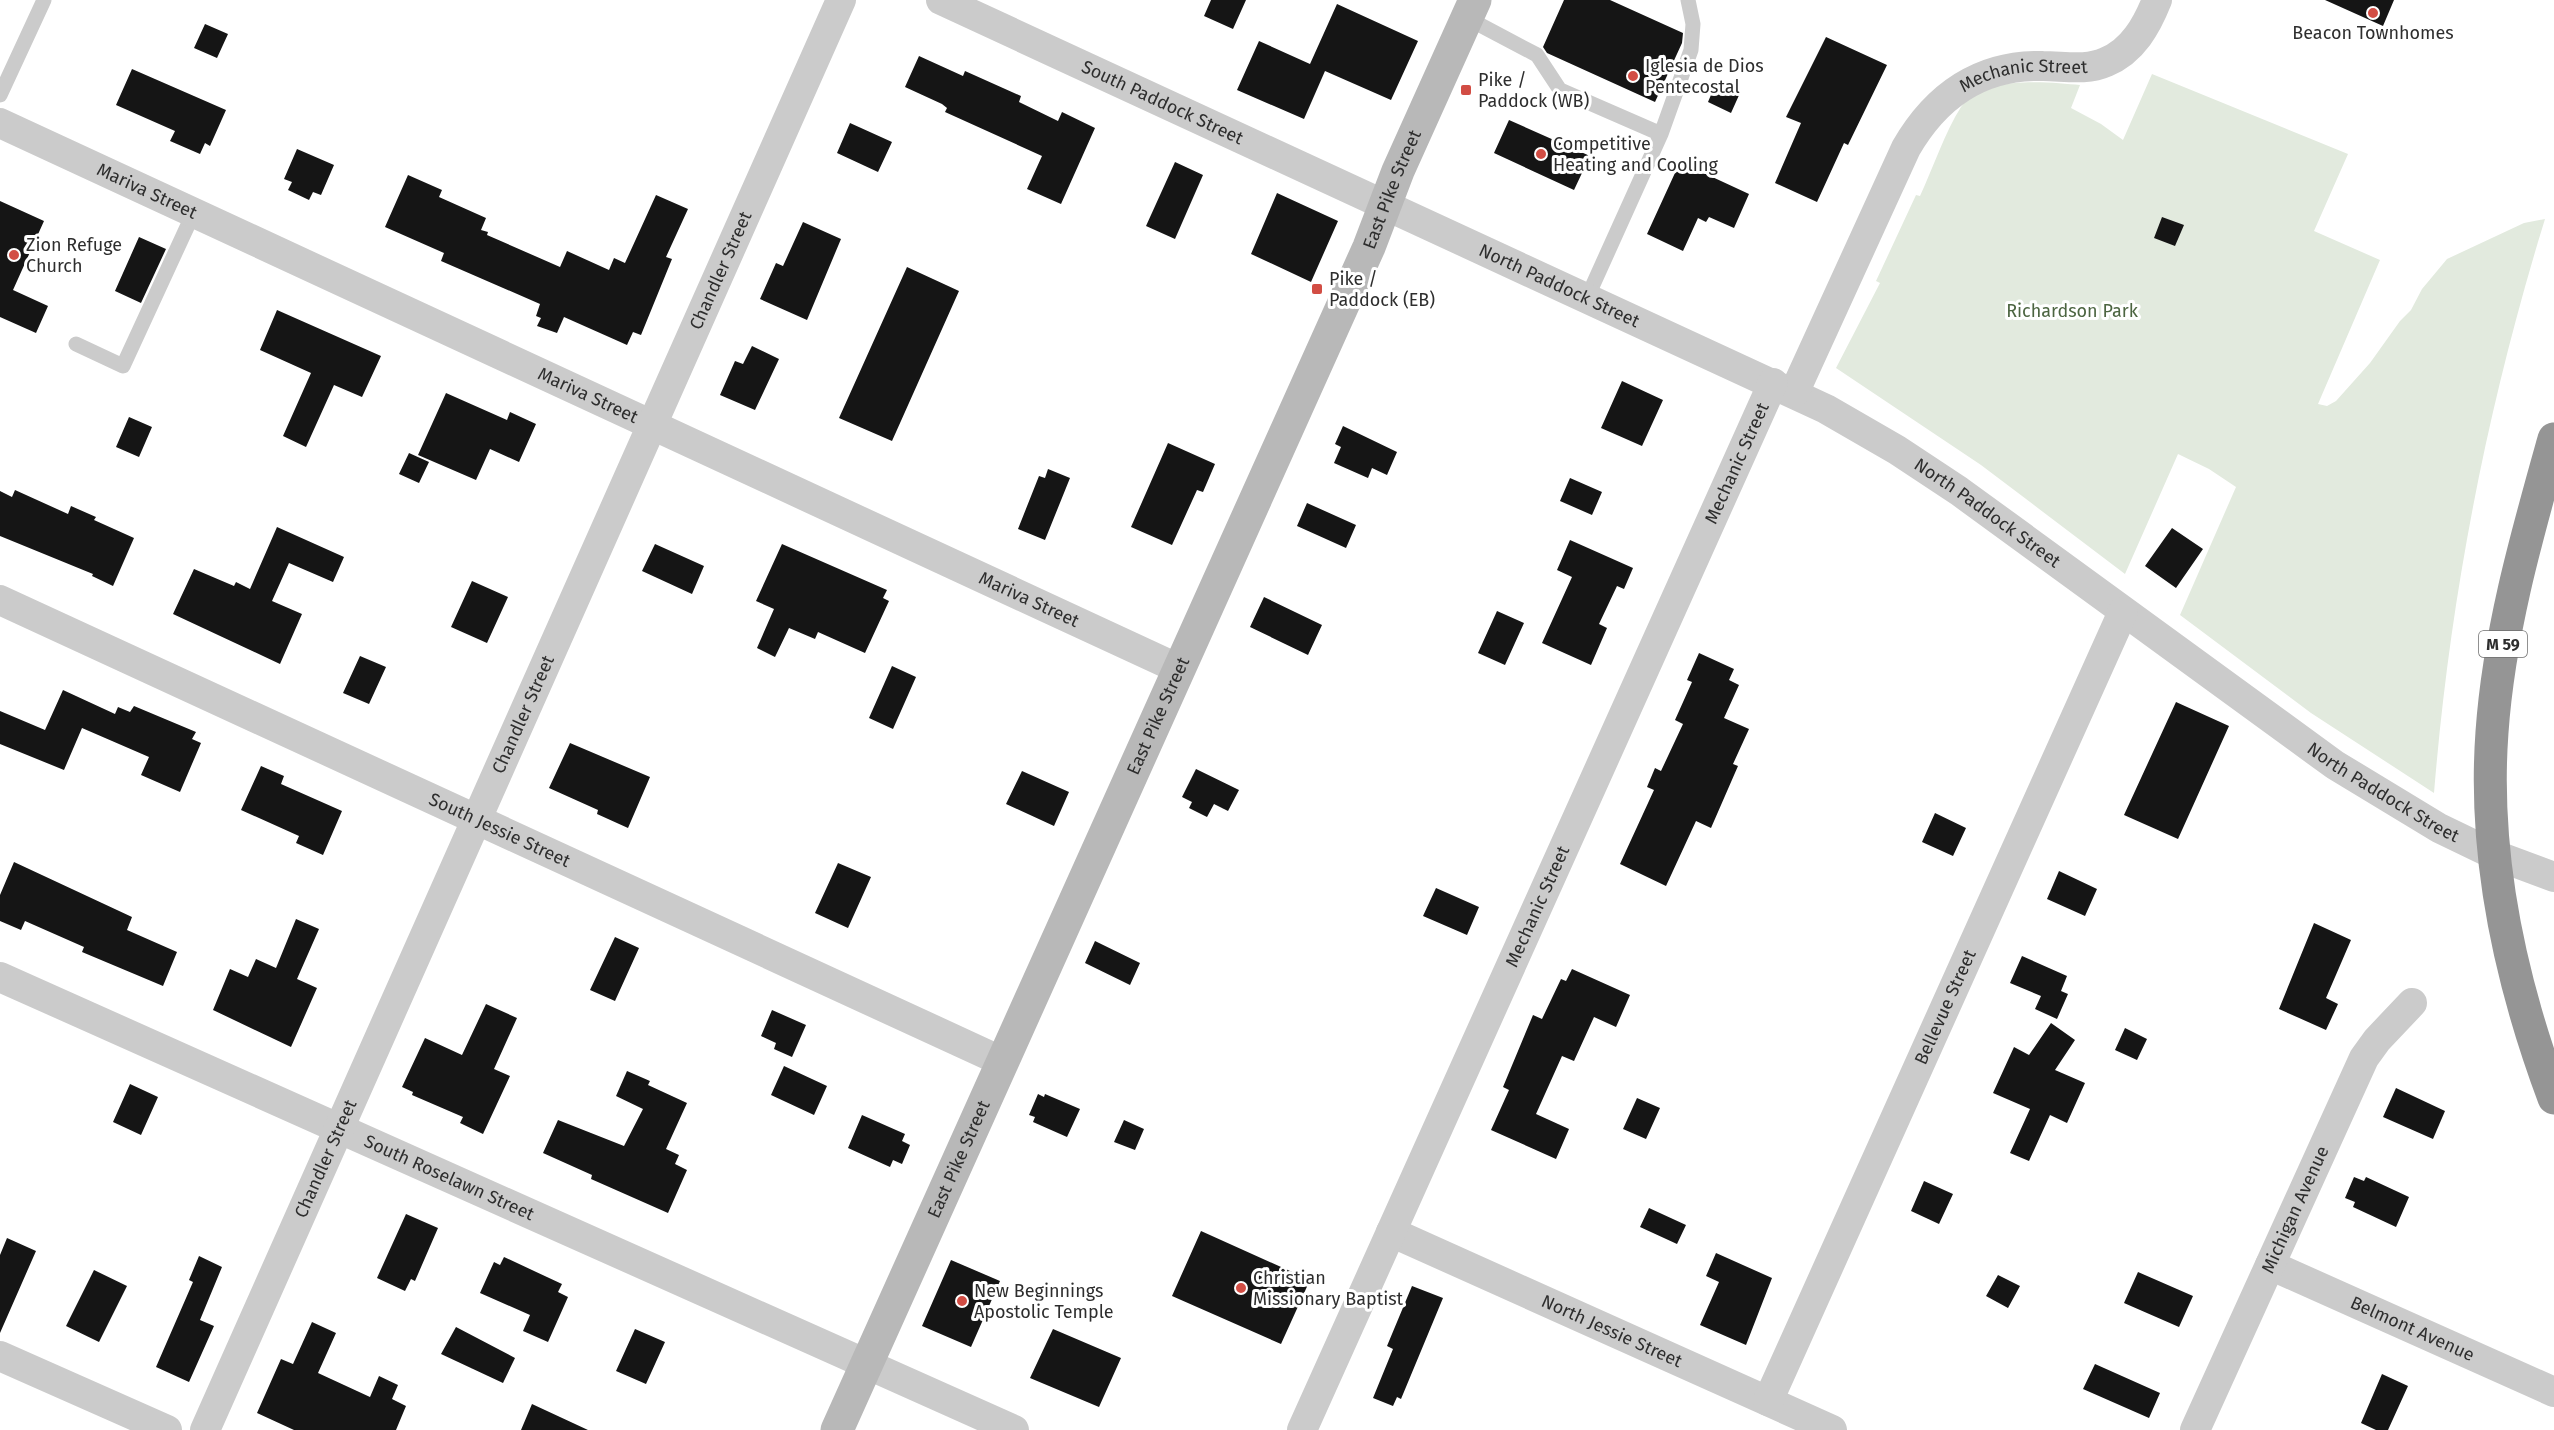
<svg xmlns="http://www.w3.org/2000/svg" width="2554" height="1430" font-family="'Fira Sans',sans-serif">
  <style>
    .green { fill: #e2eade }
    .building { fill: #151515 }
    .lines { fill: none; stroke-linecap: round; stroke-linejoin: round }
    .lane { stroke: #cbcbcb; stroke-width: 15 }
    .street { stroke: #cbcbcb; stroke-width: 30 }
    .secondary { stroke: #b8b8b8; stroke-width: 33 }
    .highway { stroke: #959595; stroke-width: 33 }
    .poi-dot { fill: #d24d44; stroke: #fff; stroke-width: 2 }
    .labels { text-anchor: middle; stroke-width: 6; stroke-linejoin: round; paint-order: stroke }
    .shield { fill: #fff; stroke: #6d6d6d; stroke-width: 1.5 }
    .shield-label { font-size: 16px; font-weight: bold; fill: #2e2e2e }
    .poi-label { font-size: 18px; fill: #2e2e2e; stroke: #fff; text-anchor: start }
    .street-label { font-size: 18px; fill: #2e2e2e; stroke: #fff }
    .park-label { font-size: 18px; fill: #4c6541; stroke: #fff }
  </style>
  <rect width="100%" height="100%" fill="#fff"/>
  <path class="green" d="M2152,74L2348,154L2314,231L2380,260L2318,404L2327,406L2336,401L2370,363L2400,321L2411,310L2422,289L2447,259L2524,223L2545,219C2487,407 2450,597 2434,793L2311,713L2180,615L2236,487L2209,469L2178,454L2125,574L1981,465L1836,368L1880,283L1876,281L1916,195L1920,196C1933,168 1945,132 1961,107C1983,75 2048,82 2080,85L2071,108L2101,124L2123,140Z"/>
  <path class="building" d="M1211,0H1246L1233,29L1204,16Z
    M1564,0H1610L1683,33L1682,43L1655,102L1547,53L1543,47Z
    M2325,0H2394L2383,26Z
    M1337,4L1418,41L1391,100L1325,71L1304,119L1237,90L1259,41L1310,64Z
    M205,24L228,34L217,58L194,48Z
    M1826,37L1887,65L1848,145L1844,143L1817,202L1775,183L1801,123L1786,117Z
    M919,56L963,76L965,71L1021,96L1019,102L1058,121L1062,112L1095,128L1061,204L1027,189L1042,156L945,112L947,108L942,104L905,87Z
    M132,69L226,110L210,146L205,143L200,154L170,141L175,131L116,105Z
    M1716,83L1740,93L1731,113L1708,102Z
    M1509,120L1590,156L1574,190L1494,153Z
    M850,123L892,142L878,172L837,153Z
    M297,149L334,165L321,195L313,192L309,200L288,190L292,182L284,179Z
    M1175,162L1203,175L1175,239L1146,226Z
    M1680,162L1749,194L1734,228L1709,217L1706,222L1698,218L1683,251L1647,234Z
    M408,175L442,190L439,197L486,218L481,230L488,232L487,235L560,267L567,251L609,270L614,258L625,263L656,195L688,209L666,257L672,259L641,335L633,332L627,345L564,317L557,333L537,326L541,318L536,316L540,304L441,261L444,253L385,227Z
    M1277,193L1338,221L1311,282L1251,254Z
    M0,201L44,221L13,290L48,306L36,333L0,317Z
    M2162,217L2184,225L2175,246L2154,238Z
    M803,222L841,239L807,320L760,299L776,263L783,266Z
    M139,237L166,249L141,303L115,291Z
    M907,267L959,291L892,441L839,418Z
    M277,310L381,356L362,397L334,385L306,447L283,436L311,373L260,350Z
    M752,346L779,359L755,410L720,395L735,361L743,364Z
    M1622,381L1663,400L1642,446L1601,428Z
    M446,393L507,420L510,412L536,424L519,462L490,449L476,480L418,455Z
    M129,417L152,427L139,457L116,447Z
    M1343,426L1397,452L1387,475L1372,468L1368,478L1334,463L1341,447L1335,444Z
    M1168,443L1215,464L1203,492L1197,490L1172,545L1131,527Z
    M409,453L429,462L419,483L399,474Z
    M1048,469L1070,478L1045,540L1018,529L1039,476L1045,478Z
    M1570,478L1602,492L1592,515L1560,501Z
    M15,490L68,514L71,506L96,517L94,520L134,538L113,586L92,576L93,574L0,536V491L12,497Z
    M1307,503L1356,525L1346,548L1297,526Z
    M277,527L344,557L333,582L289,563L272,601L302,614L280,664L173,614L194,569L234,586L236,582L250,589Z
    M2172,528L2203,549L2176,588L2145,566Z
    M1570,540L1633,568L1624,589L1617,586L1599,624L1607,628L1591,665L1542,643L1572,577L1557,570Z
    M655,544L704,566L692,594L642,571Z
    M782,544L887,590L883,598L889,601L865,653L818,632L815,639L789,628L775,657L757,648L774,609L756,601Z
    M472,581L508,597L487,643L451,627Z
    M1264,597L1322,625L1308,655L1250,627Z
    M1497,611L1524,623L1505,665L1478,653Z
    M1699,653L1734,669L1729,680L1739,685L1724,718L1749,729L1733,764L1738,766L1711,828L1696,821L1666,886L1620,864L1654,790L1647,787L1655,768L1661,771L1683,724L1675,720L1692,682L1687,680Z
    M360,656L386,667L369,704L343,693Z
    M892,666L916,677L893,729L869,718Z
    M63,690L115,714L118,707L130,712L134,706L196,732L192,739L201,743L180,792L141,775L149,757L82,728L64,770L0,744V711L45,730Z
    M2176,702L2229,726L2178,839L2124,815Z
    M570,743L650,777L628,828L597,814L598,810L549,788Z
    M261,766L284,776L281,784L342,811L323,855L296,843L299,836L241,810Z
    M1196,769L1239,790L1228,811L1214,804L1207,817L1189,808L1192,802L1182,797Z
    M1022,771L1069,792L1054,826L1006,804Z
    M1935,813L1966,828L1953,856L1922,842Z
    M14,862L132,917L127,930L177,952L163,986L82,952L84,947L25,921L21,930L0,921V895Z
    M838,863L871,877L848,928L815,913Z
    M2059,871L2097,889L2085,916L2047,899Z
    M1436,888L1479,907L1467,935L1423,916Z
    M296,919L319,929L297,979L317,988L291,1047L213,1010L230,969L248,977L256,959L276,968Z
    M2314,923L2351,940L2326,998L2338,1004L2326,1030L2279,1009Z
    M615,937L639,948L615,1001L590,990Z
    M1095,941L1140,963L1130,985L1085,963Z
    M2022,956L2067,976L2061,991L2068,994L2057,1019L2035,1009L2041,996L2010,983Z
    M1572,969L1630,995L1616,1027L1594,1017L1574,1061L1562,1056L1536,1114L1569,1129L1556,1159L1491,1130L1509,1090L1503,1087L1533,1015L1542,1019L1561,979L1566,981Z
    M486,1004L517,1018L494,1069L510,1076L483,1134L460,1123L463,1117L412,1095L413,1092L402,1087L425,1038L462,1055Z
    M772,1010L806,1025L792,1057L774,1049L776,1043L761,1036Z
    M2051,1023L2075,1040L2055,1070L2085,1083L2067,1123L2050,1115L2029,1161L2010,1153L2030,1109L1993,1093L2014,1047L2029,1055Z
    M2125,1028L2147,1039L2137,1060L2115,1050Z
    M784,1066L827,1086L814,1115L771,1095Z
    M627,1071L650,1081L648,1085L687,1103L666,1149L679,1155L675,1164L687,1170L668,1213L591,1179L592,1175L543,1153L558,1120L624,1146L643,1109L616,1096Z
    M130,1084L158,1097L141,1135L113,1122Z
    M2396,1088L2445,1111L2433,1139L2383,1117Z
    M1038,1094L1044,1097L1045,1094L1080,1109L1067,1137L1033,1122L1035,1117L1029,1115Z
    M1637,1098L1660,1108L1646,1139L1623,1129Z
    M862,1115L905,1134L902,1141L910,1145L902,1164L893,1160L890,1167L848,1148Z
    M1124,1120L1144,1129L1135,1150L1114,1142Z
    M2354,1177L2364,1181L2366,1177L2409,1197L2396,1227L2353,1207L2355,1202L2345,1198Z
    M1924,1181L1953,1194L1939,1224L1911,1211Z
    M1649,1208L1686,1225L1677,1244L1640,1227Z
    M406,1214L438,1228L415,1281L411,1279L405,1291L377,1278Z
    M1201,1231L1310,1280L1281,1344L1172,1296Z
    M7,1238L36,1251L0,1333V1255Z
    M1716,1253L1772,1278L1746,1345L1700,1325L1719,1282L1706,1276Z
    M199,1256L222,1267L200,1320L214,1326L189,1382L156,1367L193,1282L189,1280Z
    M504,1257L562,1284L558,1292L568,1297L548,1342L523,1331L530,1315L480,1293L494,1262L500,1265Z
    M951,1260L1000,1281L971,1347L922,1326Z
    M94,1270L127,1286L99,1342L66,1326Z
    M2138,1272L2193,1296L2179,1327L2124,1303Z
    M1998,1275L2020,1286L2008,1308L1986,1296Z
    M1412,1286L1443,1298L1401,1399L1397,1397L1393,1406L1373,1398L1393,1349L1387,1346Z
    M312,1322L336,1333L318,1373L370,1397L379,1376L398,1385L392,1399L406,1406L396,1430H294L257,1413L281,1359L293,1364Z
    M456,1327L515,1358L503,1383L441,1354Z
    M635,1329L665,1342L646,1384L616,1371Z
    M1053,1329L1121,1358L1099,1407L1030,1378Z
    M2095,1364L2160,1393L2149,1418L2083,1389Z
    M2382,1374L2408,1386L2388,1430H2376L2361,1423Z
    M532,1404L588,1430H521Z"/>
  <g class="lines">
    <path class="lane" d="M1467,18L1537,55L1560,90L1661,134
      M0,95L44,0
      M1587,298L1661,134L1691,50L1693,24L1688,0
      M76,344L123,366L194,212"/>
    <g class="street">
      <path id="s1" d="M941,0L1826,409L1897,450L1959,491L2335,765L2439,828L2495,855L2554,877"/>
      <path id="s2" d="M0,123L1177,668"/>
      <path id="s3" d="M1794,393L1906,148C1936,96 1981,64 2043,66C2064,66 2086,71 2106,62C2133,51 2147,25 2157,0"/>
      <path id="s4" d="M0,600L1001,1061"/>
      <path id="s5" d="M0,977L1014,1430"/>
      <path id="s6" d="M1391,1232L1832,1430"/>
      <path id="s7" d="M2270,1265L2554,1392"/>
      <path d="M0,1356L167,1430"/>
      <path id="s8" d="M1768,1401L2123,612"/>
      <path id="s9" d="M205,1430L841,0"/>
      <path id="s10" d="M1302,1430L1773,383"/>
      <path id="s11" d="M2195,1430L2364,1058L2377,1040L2412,1003"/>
    </g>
    <path class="secondary" id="s12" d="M837,1430L1369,247L1398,171L1475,0"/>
    <path class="highway" d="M2554,439C2527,535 2499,632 2492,732C2483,855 2511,983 2554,1098"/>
  </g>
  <g class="poi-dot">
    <circle cx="2373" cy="13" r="6"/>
    <circle cx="1633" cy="76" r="6"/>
    <rect x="1460" y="84" width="12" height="12" rx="3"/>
    <circle cx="1541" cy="154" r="6"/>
    <circle cx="14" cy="255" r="6"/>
    <rect x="1311" y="283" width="12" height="12" rx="3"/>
    <circle cx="1241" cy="1288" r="6"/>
    <circle cx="962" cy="1301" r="6"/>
  </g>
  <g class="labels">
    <rect class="shield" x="2479" y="631" width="48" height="26" rx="4.5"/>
    <g class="shield-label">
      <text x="2503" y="650">M 59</text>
    </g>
    <g class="poi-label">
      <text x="2373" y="39" text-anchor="middle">Beacon Townhomes</text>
      <text x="1645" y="72">Iglesia de Dios<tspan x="1645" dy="21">Pentecostal</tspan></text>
      <text x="1478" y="86">Pike /<tspan x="1478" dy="21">Paddock (WB)</tspan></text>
      <text x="1553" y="150">Competitive<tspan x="1553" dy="21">Heating and Cooling</tspan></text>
      <text x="26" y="251">Zion Refuge<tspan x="26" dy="21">Church</tspan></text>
      <text x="1329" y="285">Pike /<tspan x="1329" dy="21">Paddock (EB)</tspan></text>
      <text x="1253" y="1284">Christian<tspan x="1253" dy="21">Missionary Baptist</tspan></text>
      <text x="974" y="1297">New Beginnings<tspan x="974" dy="21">Apostolic Temple</tspan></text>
    </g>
    <g class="street-label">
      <text dy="6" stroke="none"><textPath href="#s3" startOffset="417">Mechanic Street</textPath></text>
      <text dy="6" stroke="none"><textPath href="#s1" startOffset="244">South Paddock Street</textPath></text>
      <text dy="6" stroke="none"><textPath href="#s12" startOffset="1359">East Pike Street</textPath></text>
      <text dy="6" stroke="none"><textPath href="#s2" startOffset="162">Mariva Street</textPath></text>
      <text dy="6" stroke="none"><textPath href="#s9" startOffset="1269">Chandler Street</textPath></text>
      <text dy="6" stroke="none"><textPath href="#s1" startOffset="681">North Paddock Street</textPath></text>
      <text dy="6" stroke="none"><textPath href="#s2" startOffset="648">Mariva Street</textPath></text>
      <text dy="6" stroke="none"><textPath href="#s10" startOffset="1060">Mechanic Street</textPath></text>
      <text dy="6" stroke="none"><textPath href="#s1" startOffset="1167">North Paddock Street</textPath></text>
      <text dy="6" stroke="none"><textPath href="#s2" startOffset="1134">Mariva Street</textPath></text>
      <text dy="6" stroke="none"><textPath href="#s9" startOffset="783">Chandler Street</textPath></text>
      <text dy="6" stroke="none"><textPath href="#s12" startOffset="783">East Pike Street</textPath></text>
      <text dy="6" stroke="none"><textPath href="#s1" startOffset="1652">North Paddock Street</textPath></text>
      <text dy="6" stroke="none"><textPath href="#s4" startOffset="550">South Jessie Street</textPath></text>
      <text dy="6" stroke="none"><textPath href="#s10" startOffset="574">Mechanic Street</textPath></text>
      <text dy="6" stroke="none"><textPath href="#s8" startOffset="432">Bellevue Street</textPath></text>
      <text dy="6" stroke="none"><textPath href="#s9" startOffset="297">Chandler Street</textPath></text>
      <text dy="6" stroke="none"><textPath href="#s12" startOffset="297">East Pike Street</textPath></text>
      <text dy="6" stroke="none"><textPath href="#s5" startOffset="492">South Roselawn Street</textPath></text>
      <text dy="6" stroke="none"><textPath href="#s11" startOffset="242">Michigan Avenue</textPath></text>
      <text dy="6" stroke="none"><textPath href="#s7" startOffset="156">Belmont Avenue</textPath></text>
      <text dy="6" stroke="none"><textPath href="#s6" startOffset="242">North Jessie Street</textPath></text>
    </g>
    <g class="park-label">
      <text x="2072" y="317">Richardson Park</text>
    </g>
  </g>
</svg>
